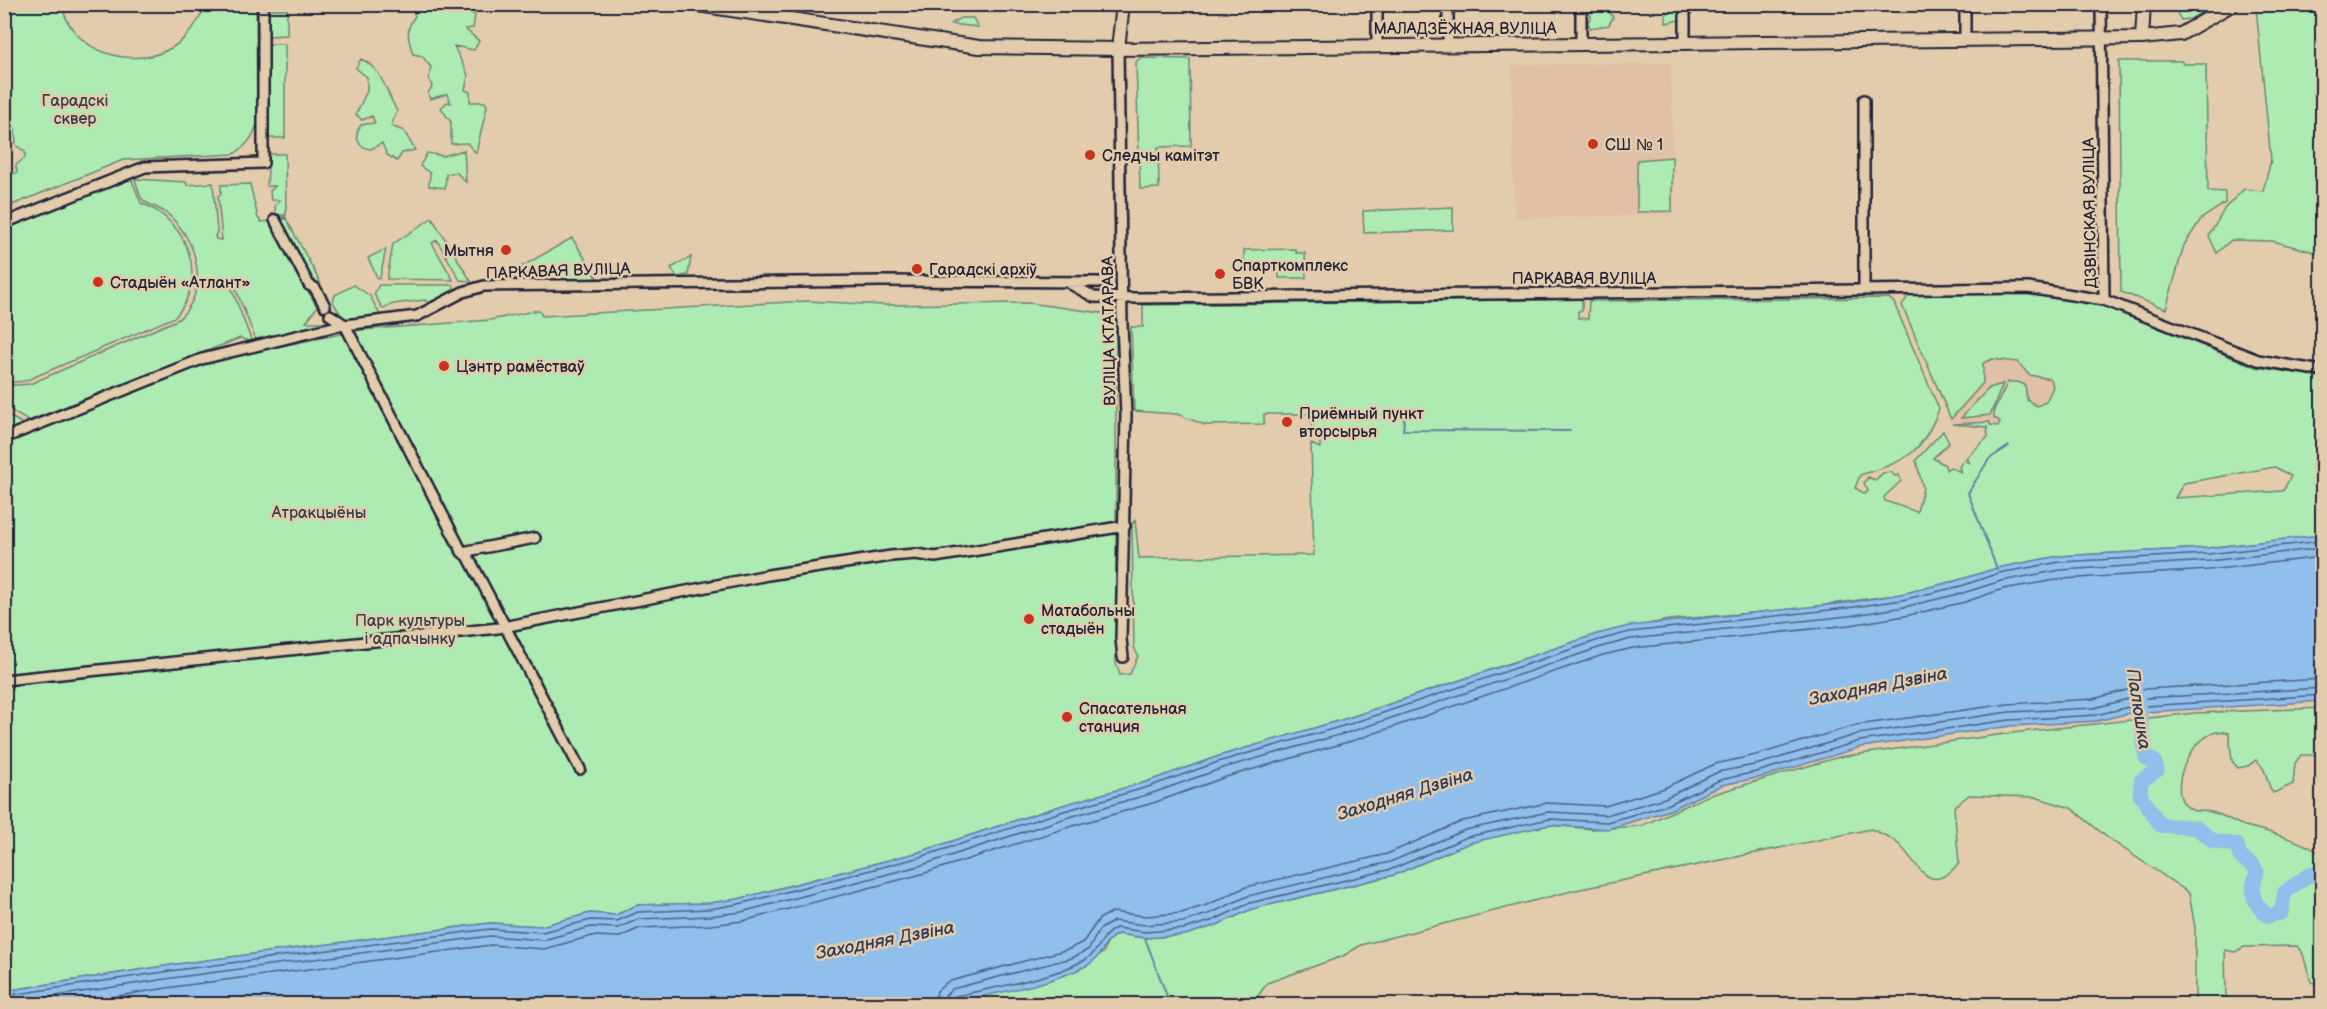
<svg xmlns="http://www.w3.org/2000/svg" width="2327" height="1009" font-family="'Balsamiq Sans',sans-serif">
  <style>
    .built { fill: #e1c1a5 }
    .green { fill: #aeebb2; stroke: #688676; stroke-width: 1.5; fill-rule: evenodd }
    .water { fill: #90bfeb; stroke: #6480a5; stroke-width: 1.5 }
    .lines { fill: none; stroke-linecap: round; stroke-linejoin: round }
    .shore { stroke: #4e6181; stroke-width: 1.5 }
    .stream { stroke: #6480a5; stroke-width: 2 }
    .river { stroke: #90bfeb; stroke-width: 15 }
    .street-casing { stroke: #22223b; stroke-width: 14 }
    .secondary-casing { stroke: #22223b; stroke-width: 16 }
    .street { stroke: #e2ccab; stroke-width: 9 }
    .secondary { stroke: #e2ccab; stroke-width: 12 }
    .poi-dot { fill: #c8321e; stroke: #e2ccab; stroke-width: 2 }
    .labels { text-anchor: middle; stroke-width: 5; stroke-linejoin: round; paint-order: stroke }
    .street-label { font-size: 16px; fill: #22223b; stroke: #e2ccab }
    .park-label { font-size: 16px; fill: #37404d; stroke: #e2ccab }
    .poi-label { font-size: 16px; fill: #22223b; stroke: #e2ccab; text-anchor: start }
    .water-label { font-size: 18px; font-style: italic; fill: #323a55; stroke: #e2ccab }
  </style>
  <rect width="100%" height="100%" fill="#e2ccab"/>
  <filter id="ink" filterUnits="userSpaceOnUse"><feTurbulence type="fractalNoise" baseFrequency=".0167" numOctaves="2"/><feDisplacementMap in="SourceGraphic" scale="12" xChannelSelector="R" yChannelSelector="G"/><feConvolveMatrix kernelMatrix="1 2 1 2 8 2 1 2 1" color-interpolation-filters="sRGB"/></filter>
  <g filter="url(#ink)">
    <path class="built" d="M1671,63L1674,214L1514,219L1512,65Z
      M2004,351L2088,372L2072,428L1952,424L1941,382Z"/>
    <path class="green" d="M4,5H62C71,53 134,71 173,47C189,37 198,21 207,5H256L257,124C253,138 246,146 234,154L123,160L12,205L5,196V174L17,173L16,165L25,158V152L16,145L15,128H5Z
      M412,5H453L475,15L473,28L465,29L479,41L474,50L454,46L468,75L465,90L470,92V102H485L487,106L476,153L467,143L451,144V122L441,108L447,102L451,103L447,94L430,99L428,93L432,87L429,78L431,67L422,56L413,54C408,39 405,29 415,16Z
      M1588,5H1603L1613,17L1609,25L1590,28L1588,22L1591,17Z
      M1666,5H1682L1683,19L1666,23Z
      M2173,5V4L2214,5L2190,19L2181,20Z
      M2260,5H2322V254L2272,241L2231,240L2217,253L2209,236L2225,208L2244,189L2263,191L2271,160L2256,7Z
      M269,9H287V35L268,36Z
      M960,18H973L978,27L951,24Z
      M268,44H285V138H268Z
      M1140,58L1190,59L1191,146L1158,147L1159,188L1140,189L1136,62Z
      M361,59C382,68 386,92 397,111L391,126L404,131L415,150L402,153L397,161L387,155L382,143L371,149C358,148 353,136 361,125L375,123L372,116L362,120L356,114L367,91V77L356,68Z
      M2119,61H2181L2183,64H2206L2208,191L2225,192V203L2201,219L2184,245L2166,309L2121,292Z
      M464,150L466,182L456,172L446,174L445,188L429,186L430,173L420,166L427,153L443,156Z
      M269,154H285L286,216L280,221L284,215L276,214L275,206L280,200H271L270,191L275,186H267Z
      M1672,157V211L1637,212V160Z
      M131,178L141,203C187,220 210,278 175,317L25,381L5,383V229Z
      M135,179L186,182L187,185L213,183L217,232L215,236L216,239L222,240L218,196L221,194V185L250,184L258,218L261,222L271,221V226L317,307L306,322H325L326,324L256,340L234,285L231,287L252,342L240,338L28,421L5,407L4,386L30,384L179,319C209,290 199,245 171,217C164,209 149,206 143,200C139,196 137,184 135,179Z
      M1453,207V230L1364,233L1363,211Z
      M286,218L320,282L311,283L279,222Z
      M432,218L471,281L460,280L437,240L432,243L453,280L387,279L393,244Z
      M572,238L598,279L498,280Z
      M386,249L380,278L378,279L368,258Z
      M1296,249V253H1305L1306,278H1279V265L1244,266V250Z
      M691,257L688,275L677,277L671,268Z
      M354,285L370,296L381,317L345,322L333,302L335,295Z
      M379,285H453L454,288L452,294L430,305L425,300L393,304L383,309L374,294Z
      M2028,292L2105,307L2256,367L2322,377V535L2207,548L2059,556L1997,568L1959,580L1901,594L1796,609L1669,620L1597,634L1348,718L1219,756L1146,782L1063,805L916,853L738,899L709,903L637,905L616,915L590,913L541,926L489,923L177,964L5,991V444L220,358L361,330L490,320L539,310L542,316L807,301L884,305L1029,303L1116,315V663L1120,675L1130,674L1138,656L1134,647L1132,524L1135,520L1139,558L1314,555L1311,444L1320,448V437L1312,436L1311,414H1264V424L1205,425L1177,414L1134,411L1131,327H1143V305L1582,299V311H1578V318L1588,319L1589,301L1889,298L1894,303L1939,409C1921,455 1906,461 1860,475L1855,488L1865,494L1868,491L1864,483L1868,477L1875,480L1883,473L1891,472L1895,476L1899,475L1901,481L1884,497L1885,501L1917,512L1923,488L1916,460L1943,431L1949,443L1933,458L1945,465L1946,470L1950,467L1961,472L1959,467L1963,460L1970,463L1966,458L1988,437L1987,427L1952,424L1990,422V425L1998,426L2000,421L1994,418V410L2008,382H2018L2025,385L2027,400L2037,406L2046,402L2053,387L2051,379L2029,375L2018,362L1992,359L1983,363V383L1951,419L1902,305L1909,295ZM2275,467L2291,476L2283,491L2175,498L2184,483Z
      M2003,384L1990,415L1961,418L1989,388Z
      M4,413L21,423V425L5,432Z
      M2322,708V755H2301L2295,763L2293,784L2273,793C2265,781 2269,771 2256,760L2248,766L2238,768L2232,761L2229,733C2198,721 2165,786 2186,806C2194,814 2202,810 2211,812C2223,814 2234,823 2245,826C2271,832 2300,840 2322,854L2320,985L2311,982L2303,954L2297,946L2244,947L2235,952L2225,950L2226,1004H2195V928L2189,893L2108,838L2071,808L2035,797L1969,795L1954,807L1959,863C1927,900 1920,862 1896,842C1889,836 1879,833 1871,829L1576,890L1361,945L1343,956L1267,983L1256,999L1260,1004H946L1052,979L1103,953L1109,939L1118,934L1145,938L1185,935L1217,925L1252,909L1394,875L1469,843L1531,828L1549,825L1593,829L1641,826L1707,796L1839,757L2012,733L2195,713Z"/>
    <path class="water" d="M2322,535V701L2130,713L2097,721L2011,726L1861,747L1762,777L1722,785L1670,810L1608,829L1549,825L1469,843L1394,875L1252,909L1217,925L1185,935L1145,938L1118,934C1104,939 1103,958 1086,966C1044,987 992,993 946,1004H5V991L177,964L490,923L541,926L590,913L616,915L637,905L709,903L738,899L916,853L1063,805L1146,782L1219,756L1348,718L1597,634L1629,626L1846,603L1901,594L1959,580L1997,568L2059,556L2207,548Z"/>
    <g class="lines">
      <path class="shore" d="M4,996L177,970L490,929L542,932L591,920L617,921L638,912L709,909L739,904L917,858L1064,811L1148,787L1221,761L1350,724L1599,640L1630,632L1847,608L1902,600L1961,586L1999,573L2060,562L2208,554L2322,541
        M4,1004L179,977L490,936L543,940L591,927L618,928L639,919L710,916L741,912L919,866L1066,818L1150,794L1223,768L1353,731L1601,647L1631,639L1849,616L1904,607L1963,593L2001,581L2061,570L2209,561L2322,548
        M66,1004L180,986L491,945L544,949L592,936L620,937L640,928L711,925L743,921L922,874L1069,827L1153,803L1226,777L1355,740L1603,655L1633,648L1850,625L1905,616L1965,602L2003,589L2062,579L2209,570L2322,557
        M934,1004L937,991L947,982L1069,949L1083,942L1099,919L1112,912L1146,916L1181,913L1207,905L1246,887L1387,854L1463,821L1547,803L1605,806L1662,789L1715,764L1756,755L1857,725L2008,704L2093,699L2127,690L2322,679
        M943,1004L945,996L952,989L1072,958L1089,949L1099,930L1114,921L1145,925L1183,922L1211,913L1248,896L1390,862L1465,830L1548,812L1606,815L1665,798L1718,772L1759,764L1858,734L2009,712L2094,708L2128,699L2322,688
        M951,1004L956,996C998,986 1047,980 1085,960C1100,952 1101,934 1116,928L1145,932L1184,929L1214,920L1250,903L1392,869L1467,837L1549,819L1607,822L1667,805L1720,780L1760,771L1860,741L2010,720L2096,715L2129,707L2322,695"/>
      <path class="stream" d="M1405,412L1403,430L1570,431
        M1997,569L1968,493L1989,459L2009,446
        M1145,938L1170,1004"/>
      <path class="river" d="M2137,694L2146,758L2154,761L2157,770L2141,781L2140,794L2160,825L2197,828L2213,841L2237,845L2240,857L2254,866L2257,873C2250,892 2252,903 2268,916L2281,913L2285,892L2307,876L2320,872L2322,876"/>
      <defs>
        <path id="street" d="M1377,4V45
          M1448,4V46
          M1581,4V44
          M1965,4V40
          M2101,4L2104,300
          M1685,44V4
          M1118,49L1122,323L1126,415L1121,639L1123,657
          M275,220L309,285L315,288L325,306
          M4,223L145,167L263,163V4
          M1067,282L1094,297L1137,298L2028,288L2104,300L2258,360L2322,371
          M1864,290V100
          M330,315L345,325L462,552L469,558L580,769
          M4,438L202,359L337,326L417,316L463,292L484,286L882,281L1103,282
          M462,552L535,538
          M4,680L498,628L768,575L891,556L916,554L935,557L1125,526"/>
        <path id="secondary" d="M691,4L979,47L1118,49L2142,38L2181,34L2233,4
          M2142,38L2144,4
          M1118,49L1123,4"/>
      </defs>
      <use href="#street" class="street-casing"/>
      <use href="#secondary" class="secondary-casing"/>
      <use href="#street" class="street"/>
      <use href="#secondary" class="secondary"/>
    </g>
  </g>
  <g class="poi-dot">
    <circle cx="1593" cy="144" r="6"/>
    <circle cx="1090" cy="155" r="6"/>
    <circle cx="506" cy="250" r="6"/>
    <circle cx="917" cy="269" r="6"/>
    <circle cx="1220" cy="274" r="6"/>
    <circle cx="98" cy="282" r="6"/>
    <circle cx="444" cy="366" r="6"/>
    <circle cx="1287" cy="422" r="6"/>
    <circle cx="1029" cy="619" r="6"/>
    <circle cx="1067" cy="717" r="6"/>
  </g>
  <g class="labels">
    <g class="street-label">
      <text x="1465" y="34">МАЛАДЗЁЖНАЯ ВУЛІЦА</text>
      <text transform="translate(2089 213) rotate(-91)" y="6">ДЗВІНСКАЯ ВУЛІЦА</text>
      <text transform="translate(558 270) rotate(-2)" y="6">ПАРКАВАЯ ВУЛІЦА</text>
      <text x="1584" y="284">ПАРКАВАЯ ВУЛІЦА</text>
      <text transform="translate(1108 331) rotate(-91)" y="6">ВУЛІЦА КТАТАРАВА</text>
    </g>
    <g class="park-label">
      <text x="75" y="106">Гарадскі<tspan x="75" dy="18">сквер</tspan></text>
      <text x="319" y="518">Атракцыёны</text>
      <text x="410" y="626">Парк культуры<tspan x="410" dy="18">і адпачынку</tspan></text>
    </g>
    <g class="poi-label">
      <text x="1605" y="150">СШ № 1</text>
      <text x="1102" y="161">Следчы камітэт</text>
      <text x="494" y="256" text-anchor="end">Мытня</text>
      <text x="1232" y="271">Спарткомплекс<tspan x="1232" dy="18">БВК</tspan></text>
      <text x="929" y="275">Гарадскі архіў</text>
      <text x="110" y="288">Стадыён «Атлант»</text>
      <text x="456" y="372">Цэнтр рамёстваў</text>
      <text x="1299" y="419">Приёмный пункт<tspan x="1299" dy="18">вторсырья</tspan></text>
      <text x="1041" y="616">Матабольны<tspan x="1041" dy="18">стадыён</tspan></text>
      <text x="1079" y="714">Спасательная<tspan x="1079" dy="18">станция</tspan></text>
    </g>
    <g class="water-label">
      <text transform="translate(1878 686) rotate(-11)" y="6">Заходняя Дзвіна</text>
      <text transform="translate(2139 709) rotate(81)" y="6">Палюшка</text>
      <text transform="translate(1405 794) rotate(-17)" y="6">Заходняя Дзвіна</text>
      <text transform="translate(885 940) rotate(-11)" y="6">Заходняя Дзвіна</text>
    </g>
  </g>
  <rect width="2327" height="1009" fill="none" stroke="#e2ccab" stroke-width="24"/>
  <rect x="12" y="12" width="2303" height="985" fill="none" stroke="#22223b" stroke-width="2" filter="url(#ink)"/>
</svg>
